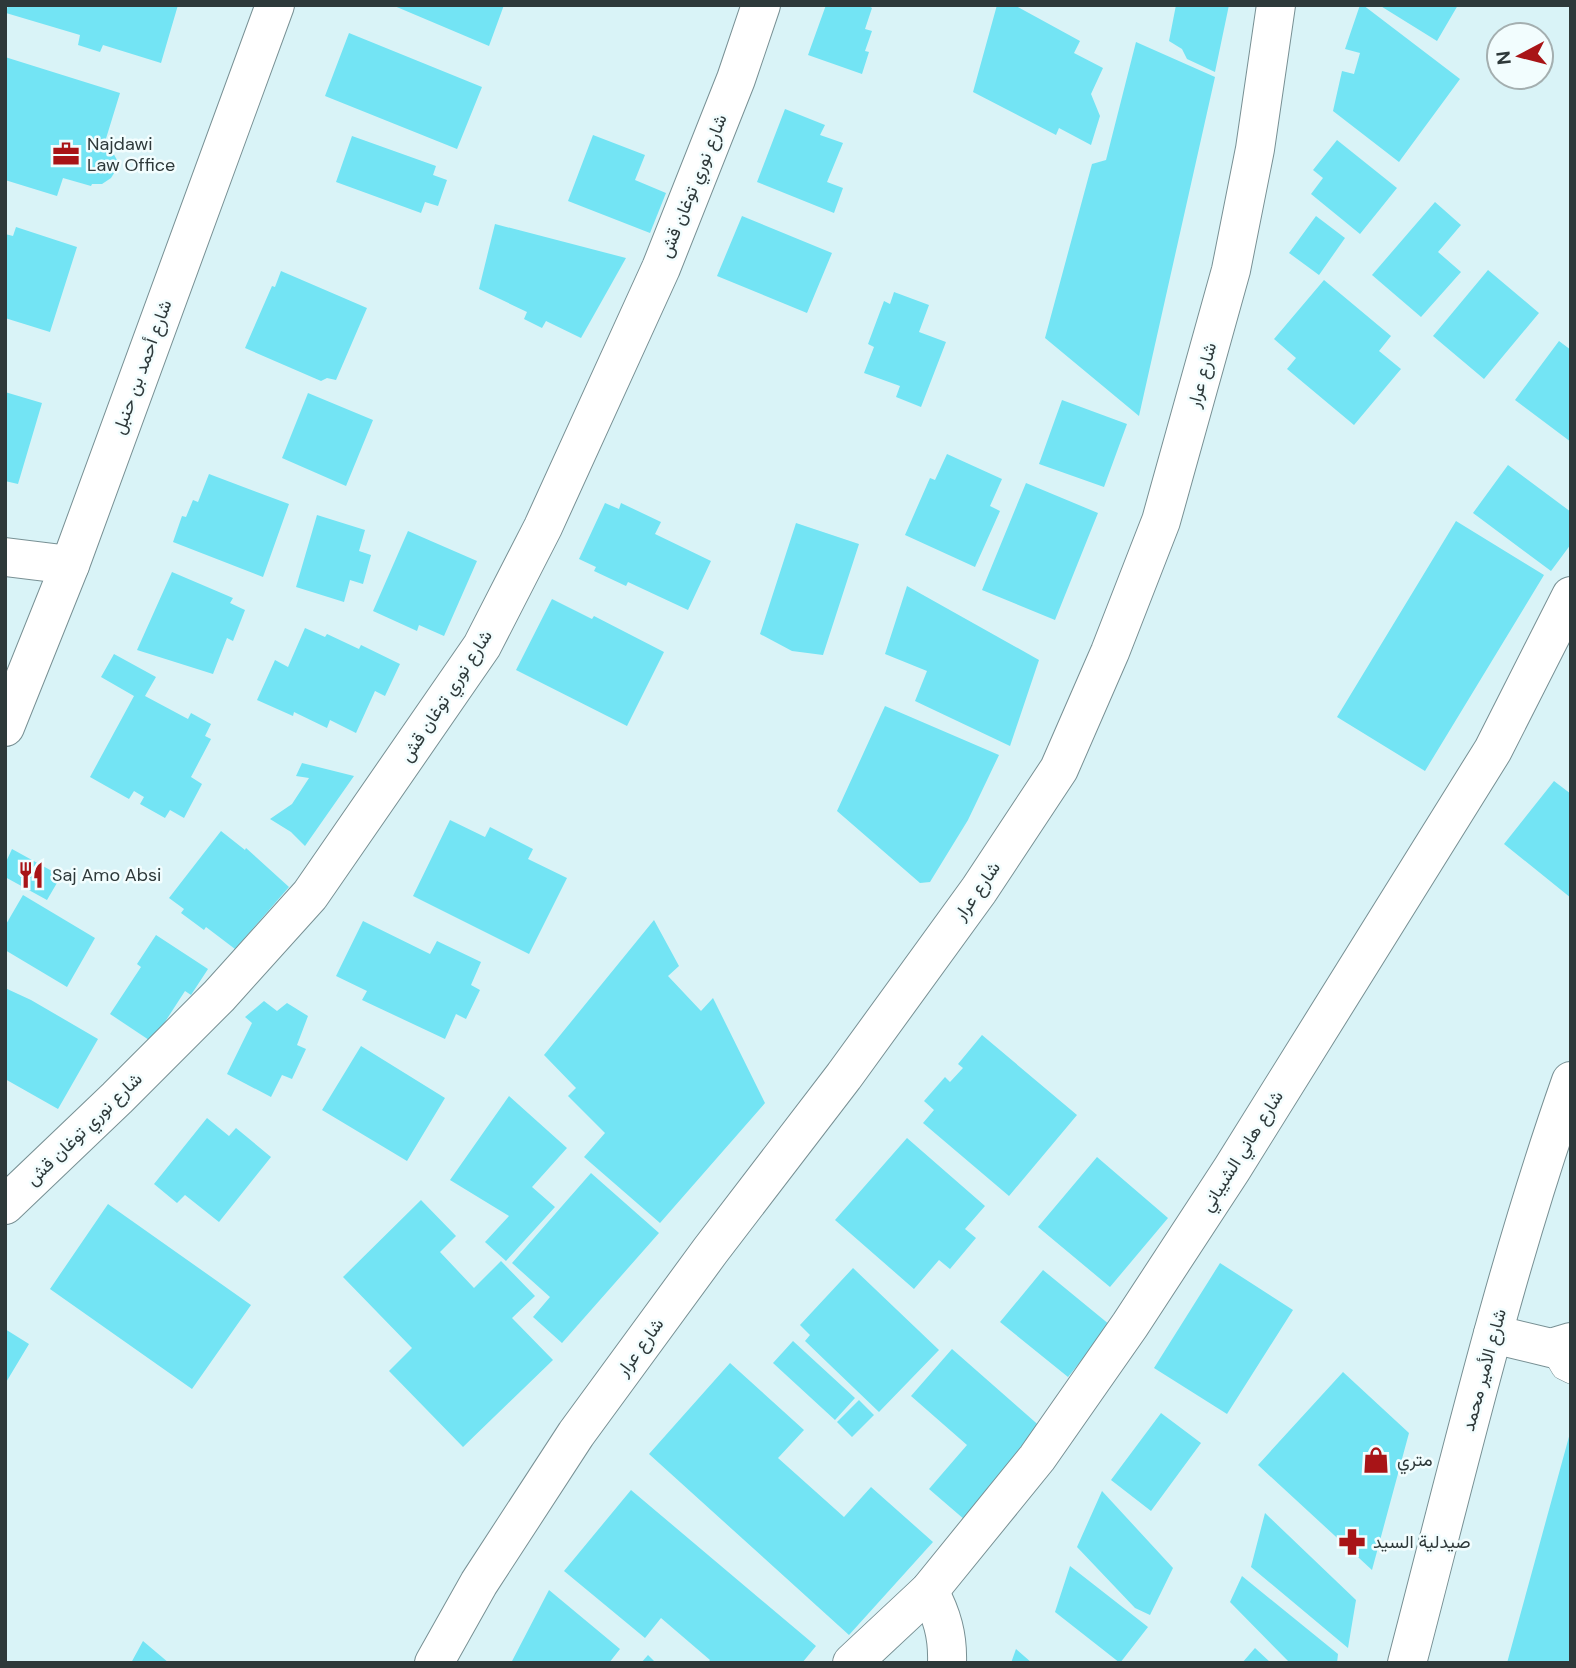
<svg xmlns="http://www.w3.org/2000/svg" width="1576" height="1668" font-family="'DM Sans',Vazirmatn,sans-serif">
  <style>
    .building { fill: #73e4f4 }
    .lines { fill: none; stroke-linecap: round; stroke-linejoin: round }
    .lane-casing { stroke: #789094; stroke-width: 24 }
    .street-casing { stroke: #789094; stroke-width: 40 }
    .secondary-casing { stroke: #789094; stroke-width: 40 }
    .lane { stroke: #fff; stroke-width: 23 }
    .street { stroke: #fff; stroke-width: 38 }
    .secondary { stroke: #fff; stroke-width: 38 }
    .labels { text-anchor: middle; stroke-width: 5; stroke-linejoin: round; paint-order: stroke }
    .poi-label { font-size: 18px; fill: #2e393a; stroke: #f2fdfe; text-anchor: start }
    .street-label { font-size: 18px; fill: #2e393a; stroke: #f2fdfe }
  </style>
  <rect width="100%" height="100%" fill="#d9f3f7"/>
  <path class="building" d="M8,5H178L161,63L103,45L100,52L78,45L80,35L6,13Z
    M392,5H504L489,46Z
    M826,5H867L872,8L865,29L872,31L865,51L869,52L862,74L808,55Z
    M997,5H1014L1080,41L1074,53L1103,68L1091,94L1100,116L1091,145L1059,128L1056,135L973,92Z
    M1176,5H1229L1215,72L1187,59L1182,49L1169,41Z
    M1360,5H1363L1460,79L1399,162L1333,111L1342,71L1354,74L1360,53L1345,49Z
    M1379,5H1458L1437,41Z
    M349,33L482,87L457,149L325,96Z
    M1136,42L1215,77L1139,416L1045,338L1092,164L1106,160Z
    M5,57L120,93L104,145L112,151L117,160L116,170L111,178L102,184H92L91,186L63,178L57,196L5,180Z
    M785,109L825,125L820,135L843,143L827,182L843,188L834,213L757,182Z
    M593,135L645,155L635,180L666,193L650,233L568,201Z
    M352,136L436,166L433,175L447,180L438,206L425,202L421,213L336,182Z
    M1337,140L1397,188L1360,234L1311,194L1323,178L1313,170Z
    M1435,202L1461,225L1438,252L1461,272L1421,317L1372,275Z
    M742,216L832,253L807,313L717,276Z
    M1316,216L1345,238L1319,275L1289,253Z
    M495,224L626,258L581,338L546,321L542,328L524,319L527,312L479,289Z
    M16,227L77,247L50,332L5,318V234L13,236Z
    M1488,270L1539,313L1484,379L1433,336Z
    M281,271L367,308L336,380L327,378L321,381L245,348L272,286L275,287Z
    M1324,280L1391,336L1379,351L1401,369L1354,425L1287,369L1296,358L1274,339Z
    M894,292L929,305L919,332L946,342L921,407L896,397L900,386L864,373L874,347L868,344L884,301L890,304Z
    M1559,341L1571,350V442L1515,400Z
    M5,392L42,403L18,484L5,481Z
    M308,393L373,420L346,486L282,458Z
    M1062,400L1127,424L1104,487L1039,464Z
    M947,454L1002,479L990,506L1000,511L975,567L905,535L930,478L935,480Z
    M1508,465L1571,512V544L1551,571L1473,513Z
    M209,474L289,504L263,577L173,542L182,516L186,517L193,500L198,502Z
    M1026,483L1098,513L1055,620L982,590Z
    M605,503L619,509L621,503L661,522L655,534L711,561L688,610L628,582L626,586L594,571L596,567L579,559Z
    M317,515L365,530L359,551L371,555L363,584L350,580L344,602L296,587Z
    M1456,521L1544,575L1425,771L1337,717Z
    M796,523L859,544L823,655L792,651L760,634Z
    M408,531L477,561L444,636L419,625L417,631L373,611Z
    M172,572L233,598L230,603L245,610L233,641L227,638L213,674L137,650Z
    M907,586L1039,660L1010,746L915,701L927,671L885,654Z
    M552,599L592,619L594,616L664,652L627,726L516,670Z
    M305,628L325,637L327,634L359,649L361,645L400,664L385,696L375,691L356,733L330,720L327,728L294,712L293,716L257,700L275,660L288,667Z
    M114,654L156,677L145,696L188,719L191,713L211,724L205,736L211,739L191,777L202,784L184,818L170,810L165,818L140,804L144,797L134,791L129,799L90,777L134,696L101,677Z
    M885,706L999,755L968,820L930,882L920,883L837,811Z
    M302,763L354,776L305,846L291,832L270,819L292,804L309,778L296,776Z
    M1554,781L1571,794V898L1504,844Z
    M450,820L485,837L490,827L533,849L528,859L567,878L529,954L413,896Z
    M221,831L245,850L246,848L289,887L235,949L206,927L204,930L181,913L184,909L169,898Z
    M12,849L61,876L47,900L5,877V864Z
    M23,895L95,938L67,987L5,950V926Z
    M654,920L679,966L668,976L701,1011L713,998L765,1103L660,1223L584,1157L605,1133L568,1096L576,1088L544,1055Z
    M363,921L430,954L437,941L481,962L471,985L480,990L466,1019L456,1014L445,1039L362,1000L367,991L336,976Z
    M156,935L208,969L191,995L185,991L152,1042L110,1014L141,967L137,964Z
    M5,988L31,1000L98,1039L58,1109L5,1079Z
    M264,1001L277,1011L287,1003L308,1016L297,1045L306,1049L292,1079L282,1075L271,1097L227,1074L252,1023L245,1017Z
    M982,1035L1077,1115L1009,1196L923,1123L934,1110L924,1101L945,1077L950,1082L963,1068L958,1064Z
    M361,1046L445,1098L407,1161L322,1110Z
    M509,1096L567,1148L532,1187L555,1207L506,1261L485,1242L509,1216L450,1180Z
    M207,1118L229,1136L236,1128L271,1157L219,1222L185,1195L177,1203L154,1184Z
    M907,1138L985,1206L965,1229L976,1238L950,1269L939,1260L914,1289L835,1220Z
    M1097,1157L1168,1218L1110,1287L1038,1227Z
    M591,1173L659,1233L562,1343L533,1317L550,1297L512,1263Z
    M421,1200L456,1236L440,1252L474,1288L501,1261L535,1296L512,1318L553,1360L463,1447L389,1371L412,1348L343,1277Z
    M108,1204L251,1305L192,1389L50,1289Z
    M1220,1263L1293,1310L1227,1414L1154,1368Z
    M853,1268L939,1350L879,1412L805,1341L810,1335L800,1325Z
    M1043,1270L1110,1325L1068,1377L1000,1322Z
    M5,1329L29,1344L5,1384Z
    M793,1341L855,1398L835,1420L773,1363Z
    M952,1349L1043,1429L965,1520L929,1489L967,1445L911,1396Z
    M730,1363L804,1430L778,1458L844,1517L871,1487L933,1542L849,1635L649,1454Z
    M1343,1372L1409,1433L1372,1570L1258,1465Z
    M859,1400L874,1415L852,1437L837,1422Z
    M1161,1413L1201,1443L1151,1511L1111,1480Z
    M1570,1433L1571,1663H1507Z
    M631,1490L816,1646L802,1663H708L710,1660L661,1618L645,1638L564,1571Z
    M1102,1491L1173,1568L1150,1615L1135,1608L1077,1547Z
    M1265,1513L1356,1600L1348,1648L1251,1567Z
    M1070,1566L1148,1627L1120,1663L1055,1612Z
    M1242,1576L1338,1654L1337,1663H1290L1230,1602Z
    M549,1590L620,1649L609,1663H511Z
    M143,1641L169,1663H131Z
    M1255,1648L1271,1663H1242Z
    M1016,1649L1032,1663H1011Z
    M648,1655L656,1663H641Z"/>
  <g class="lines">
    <defs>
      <path id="lane" d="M1551,1348L1563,1368L1571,1372"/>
      <path id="street" d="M5,557L70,565
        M5,1205L117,1098L219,996L310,895L482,646L543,527L661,268L736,79L761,5
        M1493,1334L1551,1348L1571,1342
        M929,1591C942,1615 948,1636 947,1663"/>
      <path id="secondary" d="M5,727L70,565L275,5
        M434,1663L479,1583L576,1434L710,1251L844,1076L979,890L1059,769L1110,652L1161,521L1231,270L1255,149L1276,5
        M852,1663L929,1591L1037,1458L1130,1325L1232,1169L1493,750L1571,596
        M1407,1663C1458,1468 1504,1271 1571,1081"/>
    </defs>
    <use href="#lane" class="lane-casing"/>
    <use href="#street" class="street-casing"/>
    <use href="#secondary" class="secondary-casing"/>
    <use href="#lane" class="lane"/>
    <use href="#street" class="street"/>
    <use href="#secondary" class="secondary"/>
  </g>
  <defs>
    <symbol id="office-bare" viewBox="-9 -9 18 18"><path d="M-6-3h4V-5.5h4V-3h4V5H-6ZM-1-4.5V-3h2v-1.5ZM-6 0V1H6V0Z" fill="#a81417" stroke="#f2fdfe" stroke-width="2.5" paint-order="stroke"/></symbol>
    <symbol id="restaurant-bare" viewBox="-9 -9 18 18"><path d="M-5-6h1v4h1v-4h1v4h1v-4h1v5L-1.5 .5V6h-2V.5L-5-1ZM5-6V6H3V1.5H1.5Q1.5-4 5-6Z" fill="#a81417" stroke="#f2fdfe" stroke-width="2.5" paint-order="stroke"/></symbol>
    <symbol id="shop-bare" viewBox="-9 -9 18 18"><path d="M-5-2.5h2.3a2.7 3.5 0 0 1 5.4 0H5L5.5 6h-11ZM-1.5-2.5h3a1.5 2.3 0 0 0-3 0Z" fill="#a81417" stroke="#f2fdfe" stroke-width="2.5" paint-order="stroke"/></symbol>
    <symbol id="pharmacy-bare" viewBox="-9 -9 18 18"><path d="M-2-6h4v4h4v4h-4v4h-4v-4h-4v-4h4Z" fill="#a81417" stroke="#f2fdfe" stroke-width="2.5" paint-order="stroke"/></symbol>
  </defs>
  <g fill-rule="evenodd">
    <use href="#office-bare" x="47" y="135" width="38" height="38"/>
    <use href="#restaurant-bare" x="12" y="856" width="38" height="38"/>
    <use href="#shop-bare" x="1357" y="1441" width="38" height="38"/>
    <use href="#pharmacy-bare" x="1333" y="1523" width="38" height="38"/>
  </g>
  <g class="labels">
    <g class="poi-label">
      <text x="87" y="150">Najdawi<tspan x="87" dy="21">Law Office</tspan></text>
      <text x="52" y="881">Saj Amo Absi</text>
      <text x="1397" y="1466">متري</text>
      <text x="1373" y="1548">صيدلية السيد</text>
    </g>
    <g class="street-label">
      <text transform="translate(693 186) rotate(-68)" y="6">شارع نوري توغان قش</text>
      <text transform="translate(142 367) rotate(-70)" y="6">شارع أحمد بن حنبل</text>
      <text transform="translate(1202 375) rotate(-75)" y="6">شارع عرار</text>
      <text transform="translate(446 696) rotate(-57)" y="6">شارع نوري توغان قش</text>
      <text transform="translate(977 891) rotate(-55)" y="6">شارع عرار</text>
      <text transform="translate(84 1129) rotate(-44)" y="6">شارع نوري توغان قش</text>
      <text transform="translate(1242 1151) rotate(-58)" y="6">شارع هاني الشيباني</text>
      <text transform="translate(640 1347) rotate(-54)" y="6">شارع عرار</text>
      <text transform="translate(1484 1370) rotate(-75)" y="6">شارع الأمير محمد</text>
    </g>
  </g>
  <rect width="1576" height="1668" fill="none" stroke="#2e393a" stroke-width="14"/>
  <g transform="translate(1520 56) rotate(263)"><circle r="33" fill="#f2fdfe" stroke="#a4afb0" stroke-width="2"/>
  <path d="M0-5L12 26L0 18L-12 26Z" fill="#a81417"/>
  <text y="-10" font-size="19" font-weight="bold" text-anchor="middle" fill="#2e393a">N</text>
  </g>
</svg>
